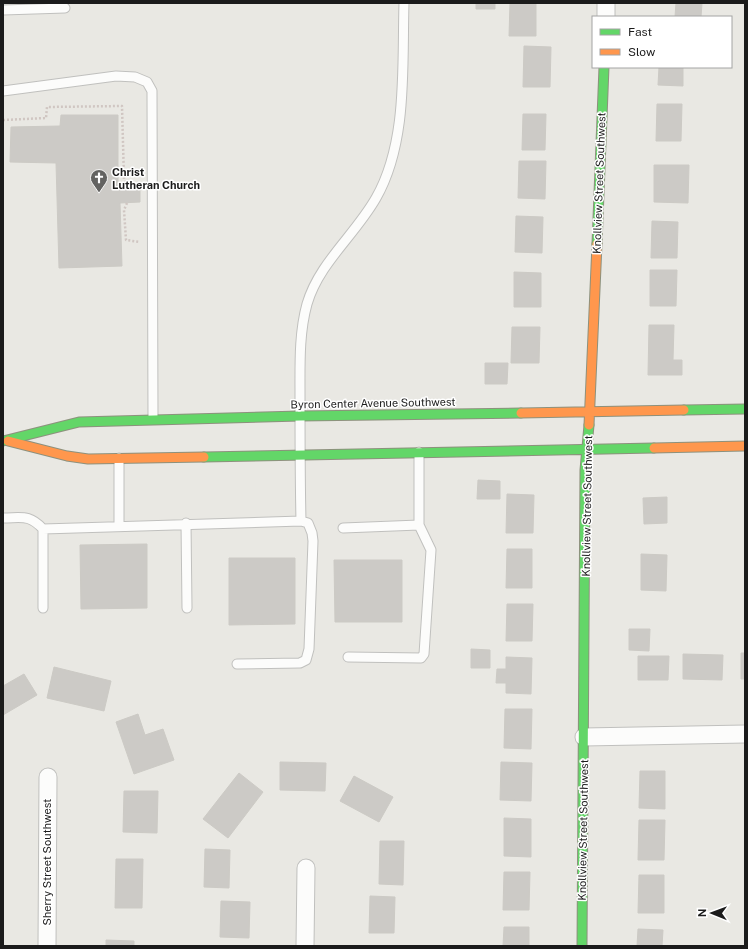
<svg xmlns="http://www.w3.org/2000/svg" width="748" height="949" font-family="'Public Sans',sans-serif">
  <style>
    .building { fill: #cccac6; stroke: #cccac5 }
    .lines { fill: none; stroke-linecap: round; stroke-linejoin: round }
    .lane-casing { stroke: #c0c0be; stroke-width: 11 }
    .street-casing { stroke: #c0c0be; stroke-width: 19 }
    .fast-casing { stroke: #8d917d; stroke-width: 11 }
    .slow-casing { stroke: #8d917d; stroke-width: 11 }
    .path { stroke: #d0c6c2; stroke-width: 2.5; stroke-dasharray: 2 2; stroke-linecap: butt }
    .lane { stroke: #fcfcfb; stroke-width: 9 }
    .street { stroke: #fcfcfb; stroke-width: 17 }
    .fast { stroke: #63d668; stroke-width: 9 }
    .slow { stroke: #ff974d; stroke-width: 9 }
    .labels { text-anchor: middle; stroke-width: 3; stroke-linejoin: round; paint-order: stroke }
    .poi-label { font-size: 11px; font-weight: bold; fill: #1b1b1b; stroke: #fff; text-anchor: start }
    .street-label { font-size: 11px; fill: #1b1b1b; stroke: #fff }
  </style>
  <rect width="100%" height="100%" fill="#e9e8e3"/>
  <path class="building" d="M476,3H495V9H476Z
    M510,3H536V36H509Z
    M676,3H702L701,17H675Z
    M524,46L551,47L550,87H523Z
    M659,67H683V86L658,85Z
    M657,104H682L681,141H656Z
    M523,114H546L545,150H522Z
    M61,115H118V185H140V202L120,203L122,266L59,268L56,163L10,162L11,127L60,126Z
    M519,161H546L545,199L518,198Z
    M654,165H689L688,203L654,202Z
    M516,216L543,217L542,253L515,252Z
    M652,221L678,222L677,258H651Z
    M650,270H677L676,306H650Z
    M514,272L541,273V307H514Z
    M649,325H674L673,360H682V375H648Z
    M512,327H540L539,363H511Z
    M485,363H508L507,384H485Z
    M478,480L500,481V499H477Z
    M507,494L534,495L533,533H506Z
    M667,497V523L644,524L643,498Z
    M147,544V608L81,609L80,545Z
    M507,549H532V588H506Z
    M641,554L667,555L666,591L641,590Z
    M229,558H295V624L229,625Z
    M334,560H402V622H335Z
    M507,604H533L532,641H506Z
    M629,629H650L649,651L629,650Z
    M471,649L490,650V668H471Z
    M741,653H745V679H741Z
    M683,654L723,655L722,680L683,679Z
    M638,656H669L668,680H638Z
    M506,657L532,658L531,694L506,693V683H496L497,669H506Z
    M54,667L111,681L104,711L47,698Z
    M24,674L37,695L3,715V686Z
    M505,709H532L531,749L504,748Z
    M138,714L145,735L163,729L174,760L134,774L116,722Z
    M280,762L326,763L325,791L280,790Z
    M501,762L532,763L531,801L500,800Z
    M640,771H665V809L639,808Z
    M239,773L263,792L228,838L203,819Z
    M354,776L393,797L379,822L340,801Z
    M124,791H158L157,833L123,832Z
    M504,818L531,819V857L504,856Z
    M639,820H665L664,860H638Z
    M380,841H404L403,885L379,884Z
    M205,849L230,850L229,888L204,887Z
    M116,859H143L142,908H115Z
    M504,872H530L529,910H503Z
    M639,875H664V913H638Z
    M370,896L395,897L394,933H369Z
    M221,901L250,902L249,938L220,937Z
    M504,927H529V946H503Z
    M638,929L663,930L662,946H637Z
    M106,940L134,941V946H106Z"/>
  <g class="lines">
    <defs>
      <path id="lane" d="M3,10L65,8
        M3,91L116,76L135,77L147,82L152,91L153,419
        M3,518C22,518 29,514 43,529L301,521L308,523L312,533L313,541L309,649L306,660L300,663L237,664
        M301,521C300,478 300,436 300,394C300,364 299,333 307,304C319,263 355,235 376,198C408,142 402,66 404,3
        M186,523L187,608
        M119,525V458
        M343,528L419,525V452
        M43,608V529
        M348,657L421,658L424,654L431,550L419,525"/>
      <path id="street" d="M606,17V3
        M584,737L745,734
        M47,946L48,777
        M305,946L306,868"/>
      <path id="fast" d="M597,244L604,67
        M684,410L745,409
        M3,441L79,422L300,416L521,413
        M204,457L654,448
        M582,946L585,470L589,425"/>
      <path id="slow" d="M521,413L684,410
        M589,425L597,244
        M8,441L67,456L88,459L204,457
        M654,448L745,446"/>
    </defs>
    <use href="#lane" class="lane-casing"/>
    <use href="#street" class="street-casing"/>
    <use href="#fast" class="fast-casing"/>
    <use href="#slow" class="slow-casing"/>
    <path class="path" d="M3,120L46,118L47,107L122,106L124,179L127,185
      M127,203L124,210L126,240L140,242"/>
    <use href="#lane" class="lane"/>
    <use href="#street" class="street"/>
    <use href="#fast" class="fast"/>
    <use href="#slow" class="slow"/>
  </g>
  <defs>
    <symbol id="church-pin" viewBox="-11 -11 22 30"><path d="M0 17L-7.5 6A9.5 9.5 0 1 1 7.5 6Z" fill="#636361" stroke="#fff"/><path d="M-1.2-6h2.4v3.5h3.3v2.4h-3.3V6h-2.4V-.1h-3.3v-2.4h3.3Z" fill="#fff"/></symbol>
  </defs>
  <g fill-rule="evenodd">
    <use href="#church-pin" x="89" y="168" width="20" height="27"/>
  </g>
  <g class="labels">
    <g class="poi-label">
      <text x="112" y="176">Christ<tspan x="112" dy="13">Lutheran Church</tspan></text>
    </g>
    <g class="street-label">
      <text transform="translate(599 183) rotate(-88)" y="4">Knollview Street Southwest</text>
      <text transform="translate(373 403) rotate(-1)" y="4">Byron Center Avenue Southwest</text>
      <text transform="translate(587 506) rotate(-89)" y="4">Knollview Street Southwest</text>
      <text transform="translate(583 830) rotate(-89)" y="4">Knollview Street Southwest</text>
      <text transform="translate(47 862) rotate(-90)" y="4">Sherry Street Southwest</text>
    </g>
  </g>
  <rect width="748" height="949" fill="none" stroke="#1b1b1b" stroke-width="8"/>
  <rect x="592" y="16" width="140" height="52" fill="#ffffff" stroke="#a4a4a4"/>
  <rect x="600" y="29" width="20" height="6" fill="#63d668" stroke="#a4a4a4"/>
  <text x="628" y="36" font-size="12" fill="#1b1b1b">Fast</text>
  <rect x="600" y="49" width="20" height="6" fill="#ff974d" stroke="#a4a4a4"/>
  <text x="628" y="56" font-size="12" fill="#1b1b1b">Slow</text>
  <g transform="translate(712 913) rotate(271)" stroke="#ffffff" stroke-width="3" paint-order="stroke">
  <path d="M0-3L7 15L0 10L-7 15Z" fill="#1b1b1b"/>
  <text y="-6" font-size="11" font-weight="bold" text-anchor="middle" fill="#1b1b1b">N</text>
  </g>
</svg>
